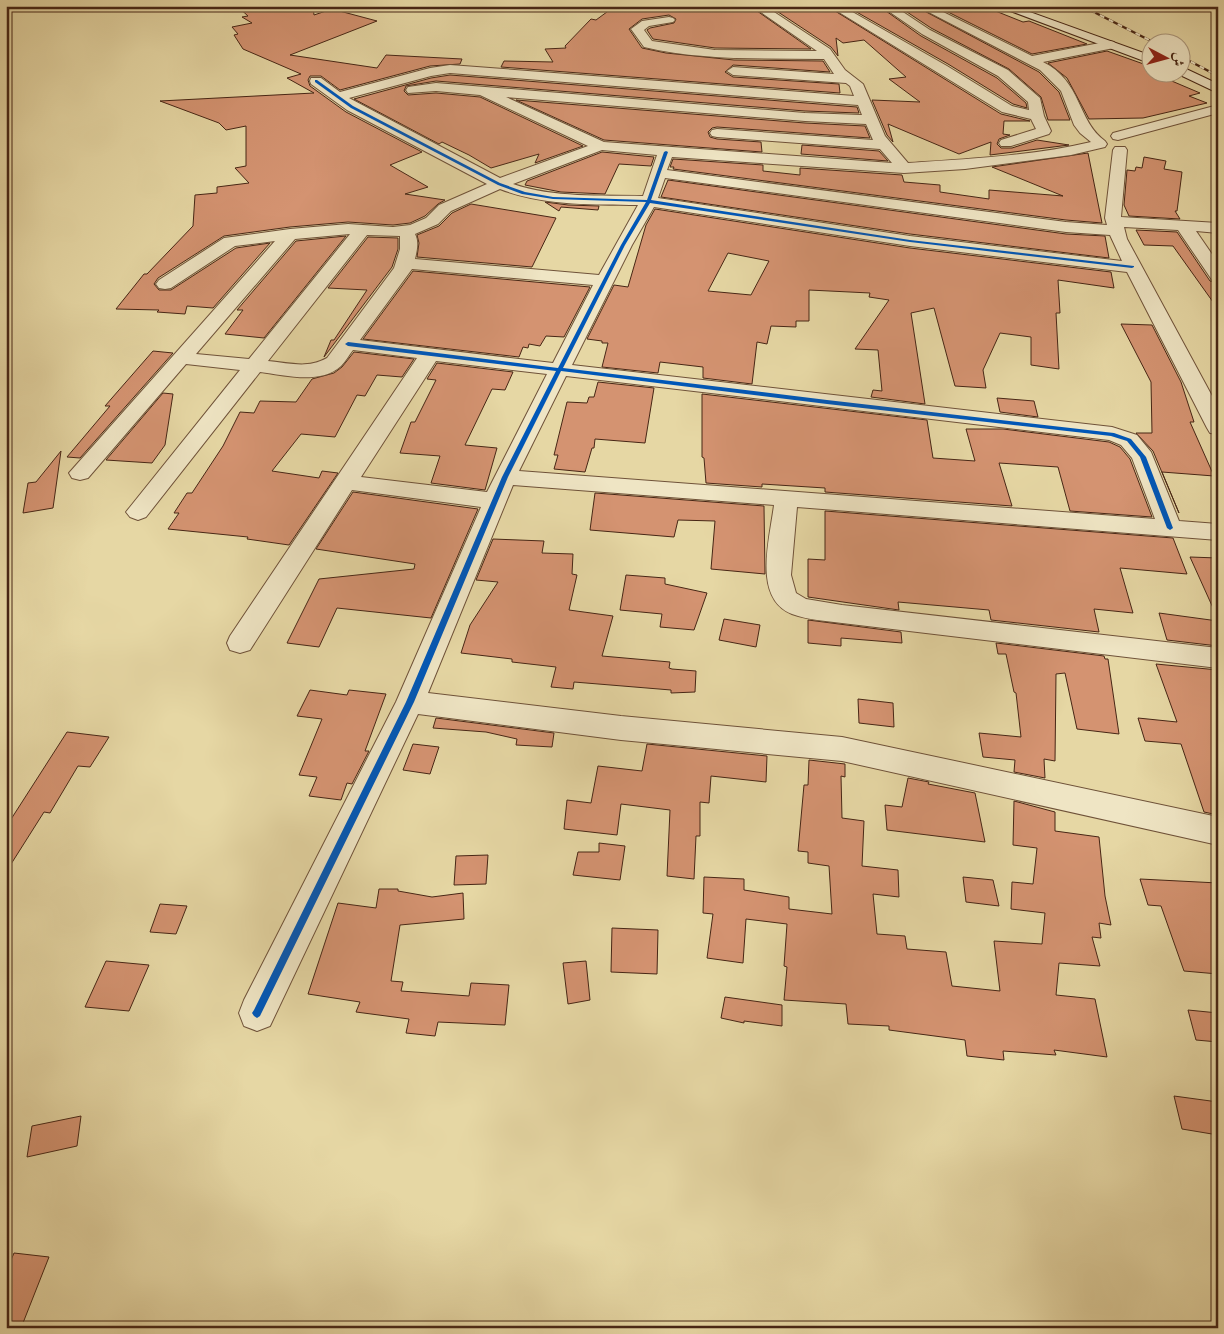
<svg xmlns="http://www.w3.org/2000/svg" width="1224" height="1334" font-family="'EB Garamond',Amiri,serif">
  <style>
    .building { fill: #d49371; stroke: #472615; fill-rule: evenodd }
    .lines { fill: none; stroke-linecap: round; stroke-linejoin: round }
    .minor-casing { stroke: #6f5239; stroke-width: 2 }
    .secondary-casing { stroke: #472615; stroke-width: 2 }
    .minor { fill: #efe5c4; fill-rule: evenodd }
    .secondary { fill: #efe5c4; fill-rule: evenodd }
    .rail-casing { stroke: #472615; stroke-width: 2.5 }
    .rail { stroke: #efe5c4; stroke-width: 2; stroke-dasharray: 5; stroke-linecap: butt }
    .cycleway-casing { stroke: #efe5c4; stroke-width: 3 }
    .cycleway { fill: #0057b8; fill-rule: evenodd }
  </style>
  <rect width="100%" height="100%" fill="#e6d7a4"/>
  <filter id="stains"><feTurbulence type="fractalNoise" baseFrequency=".004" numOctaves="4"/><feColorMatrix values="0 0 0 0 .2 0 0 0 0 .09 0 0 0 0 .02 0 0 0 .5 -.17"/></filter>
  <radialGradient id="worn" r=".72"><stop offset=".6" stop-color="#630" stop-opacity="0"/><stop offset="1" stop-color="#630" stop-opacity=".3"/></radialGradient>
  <path class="building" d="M237,6H313L314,15L332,9L377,21L290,55L377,68L386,55L462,59L460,64L430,66L340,90L321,76H310L308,80L310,86L346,112L422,152L390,165L428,187L405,194L445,200L438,204L425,216L410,223L393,225L348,222L290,227L224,236L158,278L154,284L159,290H171L236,248L270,243L213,308L187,306L185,314L157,312L159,310L116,309L144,274H147L193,226L195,195L217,193V187L249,183L235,168L246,166V126L226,130L219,123L160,101L314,93L287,78L301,74L243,49L234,35L238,34L232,27L252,23L242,17L248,16Z
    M615,6H750L811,49L715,48L653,39L647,30L650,28L674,23L676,19L669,15L642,19L629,29L642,48L666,53L734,60L823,61L830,72L733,65L725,72L733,77L839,84L840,93L501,67L504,61L553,62L545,49L566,48L565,46L591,19L596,20Z
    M769,6H827L1001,114L1030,121H1004L1003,134L1010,135L999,139L997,144L1001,148H1012L1037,140L1069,145L990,155L991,142L959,154L888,124L893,142L887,135L872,100L920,102L889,79L906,77L864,40L843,43L836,38L838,56L831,47Z
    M846,6H879L921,36L997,78L1026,103L1027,108L1013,104L948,64Z
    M898,6H915L1039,72L1059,92L1070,120H1048L1041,97L1009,69L931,28Z
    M936,6H983L1023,22L1029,21L1087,44L1032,54Z
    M1107,51L1152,67V72H1163L1174,77L1167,79L1200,93L1189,96L1207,103L1143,118L1089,119L1067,78L1048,63Z
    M450,75L857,107L859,113L805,111L436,81L406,86L404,91L408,95L436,93L480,97L583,146L535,163L539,154L491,168L469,155L442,142L439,144L354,99L431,78Z
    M516,100L805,123L865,126L870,138L717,127L712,128L708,132L710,137L717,139L761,142L762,152L604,140Z
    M802,145L879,151L888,161L801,154Z
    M602,152L654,157L651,166L619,164L605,194L561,192L525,185L527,181Z
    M1088,153L1102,223L1066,220L673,169L674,167H670L673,159L763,165V171L800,175V168L902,175L904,182L940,185V192L989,199V190L1063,196L992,167Z
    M1144,157L1166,161L1164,169L1182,172L1177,211H1175L1180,219L1129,216L1124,205L1127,170L1135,171L1136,167L1142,168Z
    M668,180L1066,234L1105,236L1109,258L910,234L661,197Z
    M545,202L568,205L599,206L598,210L561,207L559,211Z
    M471,204L556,218L532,267L417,257L419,243L417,235L439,226L452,213Z
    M655,209L910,248L1111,272L1114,288L1058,280L1060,313H1056L1059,369L1031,365V337L1000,333L983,370L986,388L955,386L934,308L911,313L925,404L871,397L873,390L882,391L878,350L855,349L889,300L869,297L870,293L809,290V321H796V327L771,326L767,344L757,342L752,384L703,378V367L660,362L658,373L602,367L608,343H602V341L587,339L614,285L628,287L646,225ZM728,253L769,261L751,295L708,291Z
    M1136,230L1177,232L1210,281L1218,283V309L1173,246L1144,245Z
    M346,236L264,338L225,334L243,310H237L296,241Z
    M368,237L398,238V249L392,267L324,357L331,340H334L367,290L328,288Z
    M413,271L590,287L564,337L546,336L540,346L529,344L528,348L523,347L519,357L363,339Z
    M1121,324L1152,325L1181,382L1194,422H1190L1214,476L1162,472L1179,513L1153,451L1136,433H1152L1151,382Z
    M153,351L173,353L80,458L67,457L110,406H105Z
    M354,352L414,359L402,377L377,375L365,396L357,395L335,437L301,434L272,471L319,478L322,471L338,473L289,545L247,539L248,537L168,529L179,513H174L187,493H192L223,446L240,412L254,413L260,401L296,402L312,379L334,373L342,367Z
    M437,363L513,372L505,390L492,389L465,445L497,448L485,490L431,483L440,456L400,453L411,422H415L436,380L427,379Z
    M598,382L654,388L645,443L595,439L594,448H592L585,472L554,469L558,455H554L567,402L587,403L589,397H594Z
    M163,393L173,394L165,445L152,463L106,460Z
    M702,394L927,420L933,458L975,461L966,429H1003L1109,442L1120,447L1130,459L1152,517L1070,511L1058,467L999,463L1012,506L825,492V488L762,484V487L706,483L704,458L702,457Z
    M997,398L1034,401L1038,417L1000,412Z
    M61,451L53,508L23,513L28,483L36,482Z
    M353,492L478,509L431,618L337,608L319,647L287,643L319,579L414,569L415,564L316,549Z
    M595,493L764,506L765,574L711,569L715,521L678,520L674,537L590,530Z
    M825,511L1173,538L1187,574L1120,568L1133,613L1094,609L1099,632L991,620L989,610L898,602L899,610L808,597V559L825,560Z
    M493,539L544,541L542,553L573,554L572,574L577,575L569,610L613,616L602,656L670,662L669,668L672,669L696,671L695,692L671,693V690L574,682L573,689L551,687L556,667L512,662V659L461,653L470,625L498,582L476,580Z
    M1190,557L1218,558V619Z
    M626,575L665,578V584L707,593L694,630L660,627L662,614L620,610Z
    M1159,613L1218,621V646L1167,640Z
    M724,619L760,625L756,647L719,640Z
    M808,620L901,632L902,643L841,638V646L808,643Z
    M996,643L1104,656L1105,659H1108L1119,734L1077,729L1065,673L1056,674L1055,761L1044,759L1045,778L1014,772L1015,760L983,757L979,733L1021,737L1016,693L1014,692L1006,654H998Z
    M1156,664L1218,670V815L1204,812L1181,744L1145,741L1138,718L1177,722Z
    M310,690L347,695L349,690L386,694L365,751H369L352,784L347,783L341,800L309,796L317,777L299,775L322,719L297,716Z
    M858,699L893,703L894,727L859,723Z
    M436,718L554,733L552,747L516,745L517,739L486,732L433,728Z
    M67,732L109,737L90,767L78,766L50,813L44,812L6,872V827Z
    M413,744L439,747L430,774L403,770Z
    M647,744L767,756L766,782L711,776L709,803L700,802V836H696L694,879L667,876L670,810L621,804L617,835L564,829L567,800L591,803L598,766L642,771Z
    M809,760L845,764V777L841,776L842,818L864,821L862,866L898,870L899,897L873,894L877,934L905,936L907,949L946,952L952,986L1000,991L994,941L1042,944L1045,913L1011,909L1012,882L1033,884L1037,848L1013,845L1014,801L1055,812V831L1099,837L1105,896L1111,925L1099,923L1101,938L1092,937L1100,966L1059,963L1056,995L1095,999L1107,1057L1054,1050L1056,1055L1003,1051L1004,1060L967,1056L965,1040L889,1030V1026L848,1024L846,1004L784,1000L787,967L784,966L787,924L746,919L743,963L707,958L713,914L703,913L704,877L744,879V890L789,897V909L832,914L829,866L808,863V852L798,851L804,785H808Z
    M908,778L929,782L928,784L975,793L985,842L887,830L885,805L902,807Z
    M599,843L625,846L620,880L573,875L578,852H599Z
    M488,855L486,884L454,885L456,856Z
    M963,877L993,880L999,906L966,902Z
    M1140,879L1218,883V974L1184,971L1161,906L1148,905Z
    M379,889H398V891L432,897L463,893L464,919L400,925L391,981L403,982L401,991L469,996L471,983L509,985L505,1025L438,1022L435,1036L406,1033L409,1019L356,1012L360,1002L308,994L338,903L376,908Z
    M160,904L187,906L176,934L150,932Z
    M612,928L658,930L657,974L611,972Z
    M106,961L149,965L129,1011L85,1007Z
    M586,961L590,1000L568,1004L563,963Z
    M725,997L782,1005V1026L744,1021V1023L721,1018Z
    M1188,1010L1218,1013V1042L1196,1040Z
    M1174,1096L1218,1102V1135L1182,1129Z
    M81,1116L77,1146L27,1157L32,1126Z
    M14,1253L49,1257L21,1328H6V1272Z"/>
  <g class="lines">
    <defs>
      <path id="minor" d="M752,6H765L830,49L845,70L863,84L885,136L908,163C969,159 1032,156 1091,142L1080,133L1074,125L1061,91L1040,70L917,6H931L1032,56L1110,41L1114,42L1116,45L1114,48L1043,62C1082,81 1077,121 1105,141L1107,144L1105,147L1071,155L965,169L904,173L672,157L667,170L1066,222L1107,225L1105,218L1113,150L1115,147H1125L1127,150L1121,217L1218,223V233L1196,231L1218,263V281L1212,280L1178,230L1124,227L1127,239L1218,407V434L1210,433L1207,428L1127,272L910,246L654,207L632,245L572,365L1112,427L1137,435L1151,452L1179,521L1218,524V540L797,507L791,575L796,593L806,599L842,605L1218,648V668L842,623C826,621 808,620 792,614C752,598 770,538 774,505L513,485L428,693L621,716L842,737L1218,817V845L842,761L621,740L418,714L270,1026L257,1031L244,1026L239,1013L244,1000L396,702L481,507L352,490L250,650L240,653L230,650L227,643L230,636L417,358L353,350C349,355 345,362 341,366C320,385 285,375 260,372L146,517L138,520L130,517L126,512L130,507L240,370L186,364L88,478L80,480L72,478L69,473L275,241L235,246L171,288L165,289L159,288L156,284L159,280L224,238L290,229L348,224L393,227L410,225L426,218L439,205L487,184L347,110L311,84L310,81L311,78H321L340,92L430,68L450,65L854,96L850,86L846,83L733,75L727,71L733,67L834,74L824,59C764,58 703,61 644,47L631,29L642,21L669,17L673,18L675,20L673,22L649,26L644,30L652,41L715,50L817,51ZM450,73L858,105L862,115L805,113L436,83L408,87L406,90L408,93L436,91L480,95L588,146L500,178L349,98L431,76ZM506,97L805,121L866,124L873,140L717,129L712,130L710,133L712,136L717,137L880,149L892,163L604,142ZM602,150L657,155L643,196C600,195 554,198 513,184ZM665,178L1066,232L1110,235L1122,261L910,236L658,198ZM500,189C544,206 591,204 638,205L599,275L415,259C417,250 419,242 415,234L438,224L451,211ZM350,234L249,359L196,354L295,239ZM367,235L400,236V249L394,268L327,358C307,369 290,363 268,361ZM412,269L593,285L553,363L360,340ZM436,361L547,374L487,492L361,477ZM566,376L1109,440L1121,445L1132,458L1155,519L519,471Z
        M829,6H842L947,66L1012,106L1029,110L1028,102L998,76L922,34L881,6H894L930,30L1008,70L1040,98L1044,116L1051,131L1049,134L1011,146H1001L999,143L1001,140L1036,129L1031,119L1002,112Z
        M1218,105V113L1118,140L1113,139L1111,136L1113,133Z"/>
      <path id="secondary" d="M997,6H1013L1152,56V64Z
        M1182,67L1218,84V93L1178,74L1182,72Z"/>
    </defs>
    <use href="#minor" class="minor-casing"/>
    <use href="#secondary" class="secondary-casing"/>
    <use href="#minor" class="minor"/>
    <use href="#secondary" class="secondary"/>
    <defs>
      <path id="rail" d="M1082,6L1153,42
        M1182,57L1218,76"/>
    </defs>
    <use href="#rail" class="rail-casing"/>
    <use href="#rail" class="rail"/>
    <defs>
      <path id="cycleway" d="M315,80H317L353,106L500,183L525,192L553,197L647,200L664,152L666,151L668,152L651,200L910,240L1134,266V267L1132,268L910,242L650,203L625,245L563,368L827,400L1114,433L1131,439L1146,457L1173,528L1170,530L1167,528L1140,457L1127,441L1111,436L827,404L561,371L508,477L414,702L260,1016L257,1018L254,1016L252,1013L254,1010L406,702L502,477L556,371L348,346L345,344L348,342L558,368L621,245L646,202L553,199L522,194L498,185L351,108L315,82Z"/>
    </defs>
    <use href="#cycleway" class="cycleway-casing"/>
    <use href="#cycleway" class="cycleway"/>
  </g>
  <rect width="1224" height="1334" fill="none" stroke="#e6d7a4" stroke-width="25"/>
  <rect x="8" y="8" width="1209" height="1319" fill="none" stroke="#472615" stroke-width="2.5"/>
  <rect x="12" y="12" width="1199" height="1309" fill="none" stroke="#472615"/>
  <g transform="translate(1166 58) rotate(96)"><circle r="24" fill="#efe5c4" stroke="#ac997e"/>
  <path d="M0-4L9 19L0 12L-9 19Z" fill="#8f2418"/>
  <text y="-8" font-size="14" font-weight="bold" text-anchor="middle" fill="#472615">ش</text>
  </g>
  <rect width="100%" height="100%" filter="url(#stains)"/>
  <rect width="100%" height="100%" fill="url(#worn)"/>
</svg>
